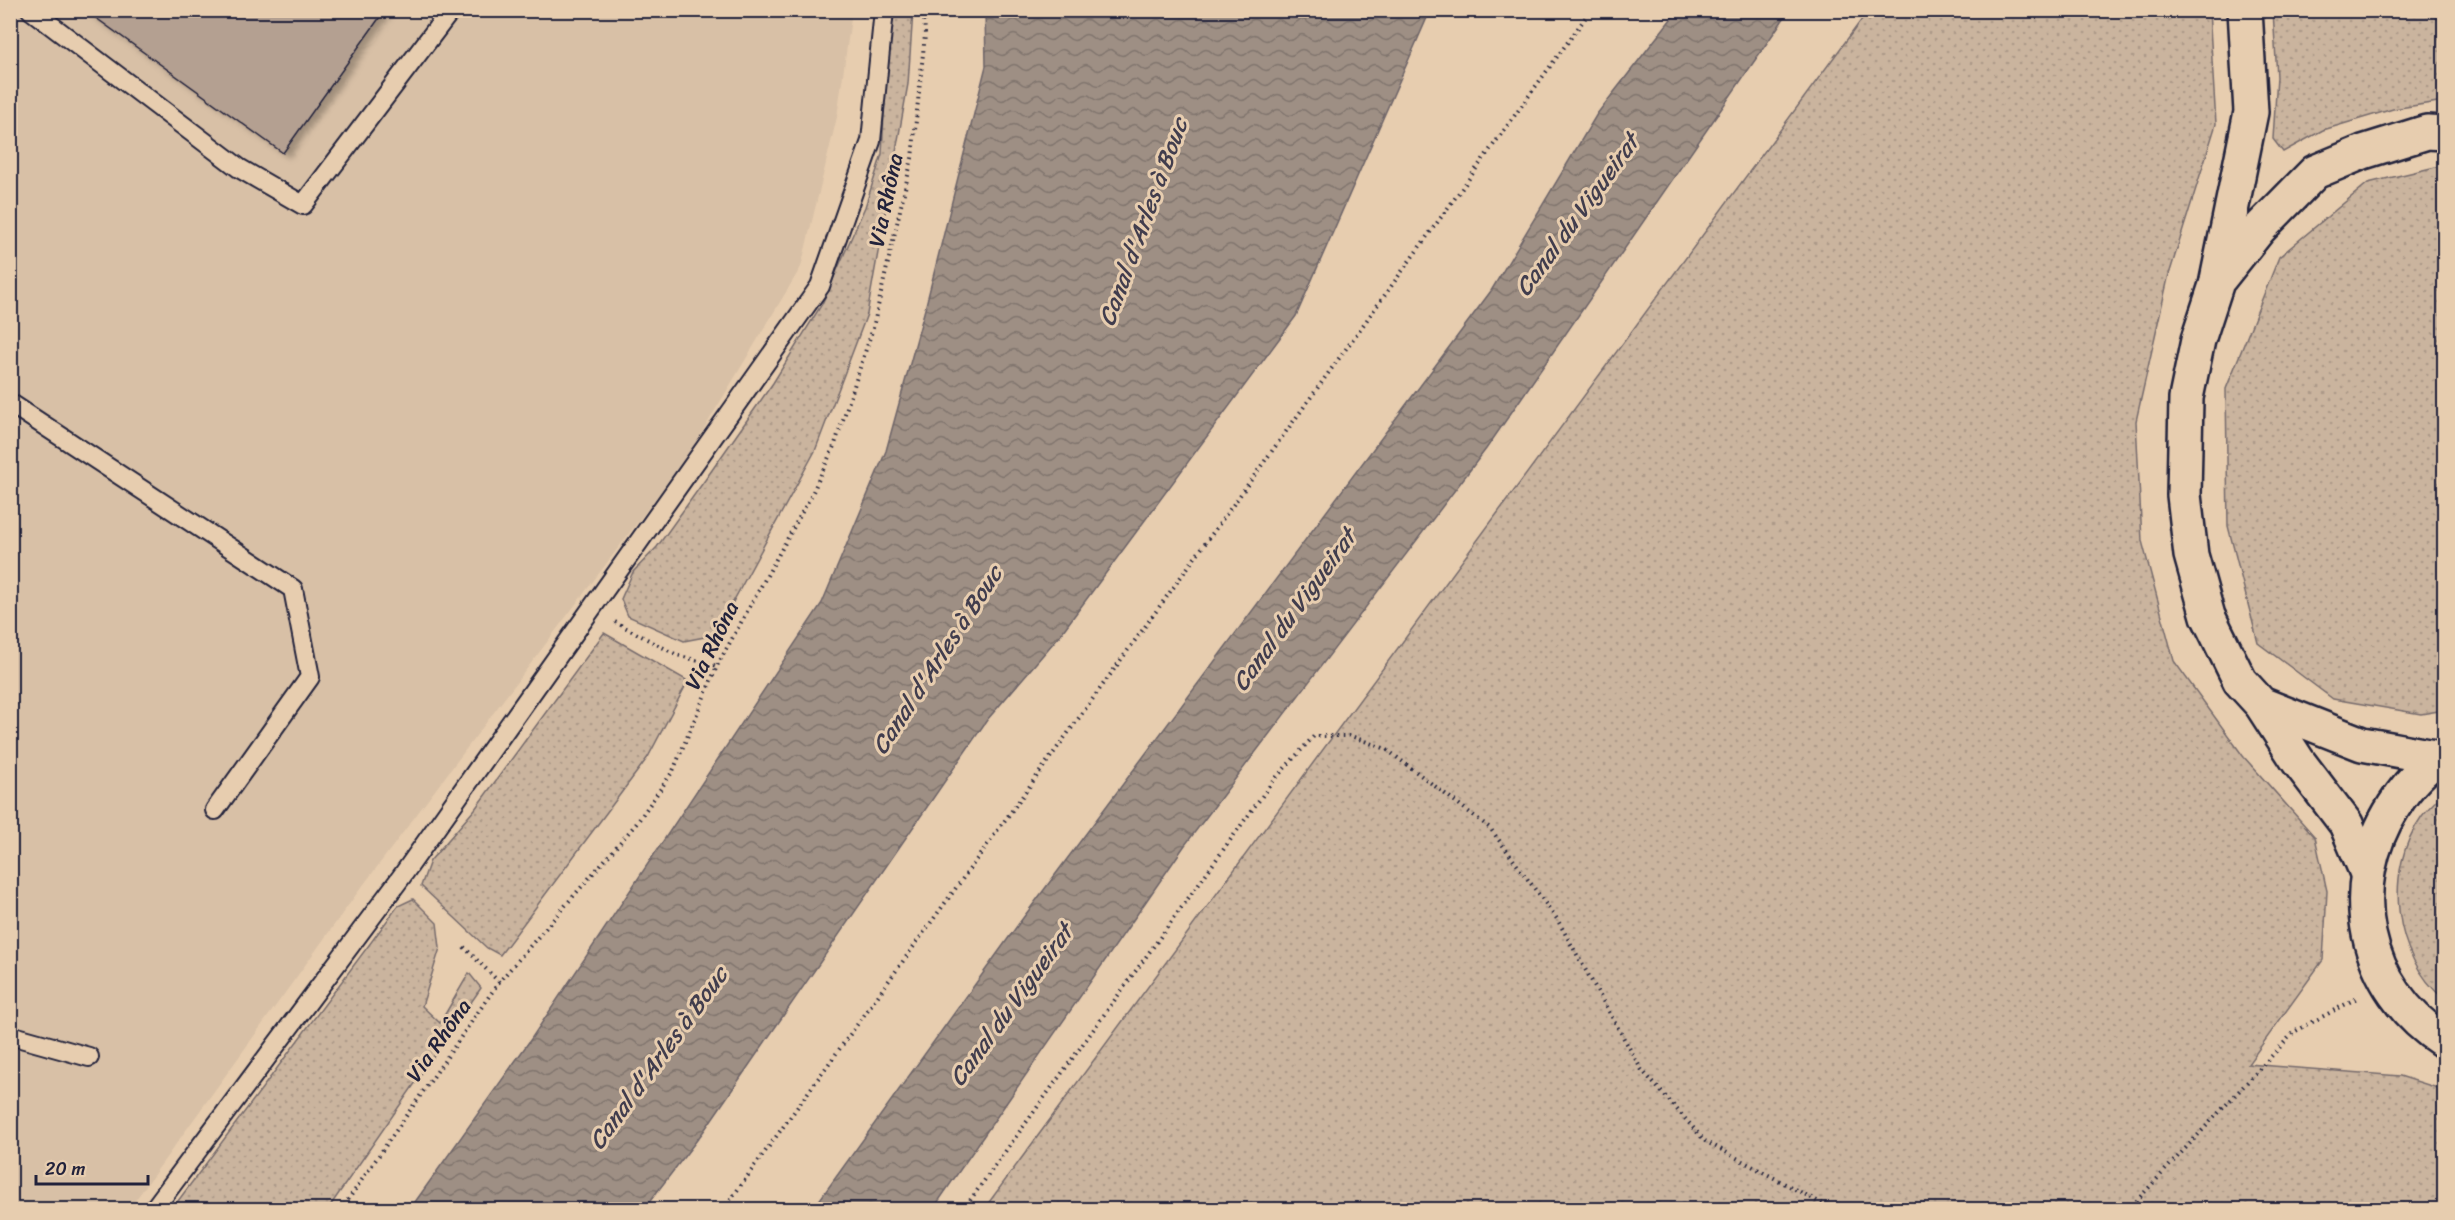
<svg xmlns="http://www.w3.org/2000/svg" width="2455" height="1220" font-family="Sriracha,sans-serif">
  <style>
    .built { fill: #d8c0a6 }
    .grass { fill: url(#grass-dots); stroke: #766b6c; stroke-width: 1.5 }
    .water { fill: url(#water-waves); stroke: #6c6367; stroke-width: 1.5 }
    .building { fill: #b4a091; stroke: #22223b; stroke-width: 1.5; filter: url(#shadow) }
    .lines { fill: none; stroke-linecap: round; stroke-linejoin: round }
    .lane-casing { stroke: #22223b; stroke-width: 22 }
    .secondary-casing { stroke: #22223b; stroke-width: 38 }
    .highway-casing { stroke: #22223b; stroke-width: 38 }
    .path { stroke: #22223b; stroke-width: 4; stroke-dasharray: 1.5 4.5; stroke-linecap: butt }
    .lane { stroke: #e7cdaf; stroke-width: 18 }
    .secondary { stroke: #e7cdaf; stroke-width: 33 }
    .highway { stroke: #e7cdaf; stroke-width: 33 }
    .labels { text-anchor: middle; stroke-width: 6; stroke-linejoin: round; paint-order: stroke }
    .street-label { font-size: 22px; fill: #22223b; stroke: #e7cdaf }
    .water-label { font-size: 24px; font-style: italic; fill: #413d4d; stroke: #e7cdaf }
  </style>
  <defs>
    <pattern id="grass-dots" width="8" height="8" patternUnits="userSpaceOnUse" patternTransform="scale(1.5)"><rect width="8" height="8" fill="#cab49e"/><path d="M2 2h.1M6 6h.1" fill="none" stroke="#ad9a89" stroke-width="1.8" stroke-linecap="round"/></pattern>
    <pattern id="water-waves" width="16" height="10" patternUnits="userSpaceOnUse" patternTransform="scale(1.5)"><rect width="16" height="10" fill="#9e8f84"/><path d="M0 5q4-4 8 0t8 0" fill="none" stroke="#80746d"/></pattern>
    <filter id="shadow"><feDropShadow dx="6" dy="4" stdDeviation="3" flood-color="#0004"/></filter>
  </defs>
  <rect width="100%" height="100%" fill="#e7cdaf"/>
  <filter id="ink" filterUnits="userSpaceOnUse"><feTurbulence type="fractalNoise" baseFrequency=".0167" numOctaves="2"/><feDisplacementMap in="SourceGraphic" scale="12" xChannelSelector="R" yChannelSelector="G"/><feConvolveMatrix kernelMatrix="1 2 1 2 8 2 1 2 1" color-interpolation-filters="sRGB"/></filter>
  <g filter="url(#ink)">
    <path class="built" d="M10,11H852L837,117L801,267L687,457L355,896L129,1209H11Z"/>
    <path class="grass" d="M889,11H913L908,84L867,314L815,451L715,635L684,641L628,616L621,599L633,572L657,547L705,480L773,383L822,304L865,207L882,154Z
      M1868,11H2209L2216,124L2168,278L2136,421L2142,541L2174,661L2243,756L2315,837L2327,891L2323,960L2248,1064L2400,1076L2444,1090V1209H984Z
      M2273,11H2429L2444,24V101L2393,109L2323,130L2283,152L2273,139L2277,77Z
      M2444,165V710L2421,714L2333,699L2258,643L2228,526L2226,389L2279,257L2368,183Z
      M604,633L688,681L648,757L500,955L487,948L421,886L430,861L475,809Z
      M2444,793V999C2393,956 2383,871 2422,816C2428,808 2437,800 2444,793Z
      M413,899L437,923L440,948L422,1006L440,1023L469,973L481,988L328,1209H172L398,906Z"/>
    <path class="water" d="M1678,10L1789,11L1486,449L1185,845L933,1209H813L1020,922L1491,291L1597,114Z
      M985,11H1430L1296,316L1060,635L987,720L703,1132L644,1209H410L531,1039L822,603L886,451L925,309L986,66Z"/>
    <path class="building" d="M85,10H385L283,153Z"/>
    <g class="lines">
      <defs>
        <path id="lane" d="M31,10L239,168L303,205L451,10
          M10,403L293,589L310,677L215,810
          M10,1035L89,1057
          M153,1210L402,876L820,286L871,141L884,10"/>
        <path id="secondary" d="M2444,755C2424,766 2406,787 2394,806C2342,887 2363,989 2444,1041"/>
        <path id="highway" d="M2245,10L2251,112L2216,285L2198,340L2186,398L2184,495L2191,555L2208,616L2240,681L2261,704L2298,761L2346,824L2366,871
          M2220,278L2259,229L2315,172L2363,152L2427,132L2444,133
          M2261,704L2362,744L2440,758"/>
      </defs>
      <use href="#lane" class="lane-casing"/>
      <use href="#secondary" class="secondary-casing"/>
      <use href="#highway" class="highway-casing"/>
      <path class="path" d="M615,622L677,655L717,666
        M464,947L499,982
        M341,1210L499,982L636,824L673,771L717,666L811,496L835,444L873,328L912,158L925,35L924,10
        M723,1210L1591,10
        M963,1210L1273,781L1314,736H1351L1386,749L1490,828L1557,919L1641,1069L1705,1141L1834,1210
        M2128,1210L2294,1032L2357,998"/>
      <use href="#lane" class="lane"/>
      <use href="#secondary" class="secondary"/>
      <use href="#highway" class="highway"/>
    </g>
  </g>
  <g class="labels">
    <g class="street-label">
      <text transform="translate(885 200) rotate(-78)" y="8">Via Rhôna</text>
      <text transform="translate(711 645) rotate(-64)" y="8">Via Rhôna</text>
      <text transform="translate(438 1040) rotate(-55)" y="8">Via Rhôna</text>
    </g>
    <g class="water-label">
      <text transform="translate(1577 215) rotate(-54)" y="8">Canal du Vigueirat</text>
      <text transform="translate(1143 222) rotate(-70)" y="8">Canal d'Arles à Bouc</text>
      <text transform="translate(1294 610) rotate(-54)" y="8">Canal du Vigueirat</text>
      <text transform="translate(937 660) rotate(-57)" y="8">Canal d'Arles à Bouc</text>
      <text transform="translate(1011 1005) rotate(-54)" y="8">Canal du Vigueirat</text>
      <text transform="translate(658 1058) rotate(-54)" y="8">Canal d'Arles à Bouc</text>
    </g>
  </g>
  <rect width="2455" height="1220" fill="none" stroke="#e7cdaf" stroke-width="36"/>
  <rect x="18" y="18" width="2419" height="1184" fill="none" stroke="#22223b" stroke-width="2" filter="url(#ink)"/>
  <path d="M36 1175v9h112v-9" fill="none" stroke="#22223b" stroke-width="3"/>
  <text x="45" y="1175" font-size="18" fill="#22223b" stroke="#e7cdaf" stroke-width="4.5" paint-order="stroke">20 m</text>
</svg>
